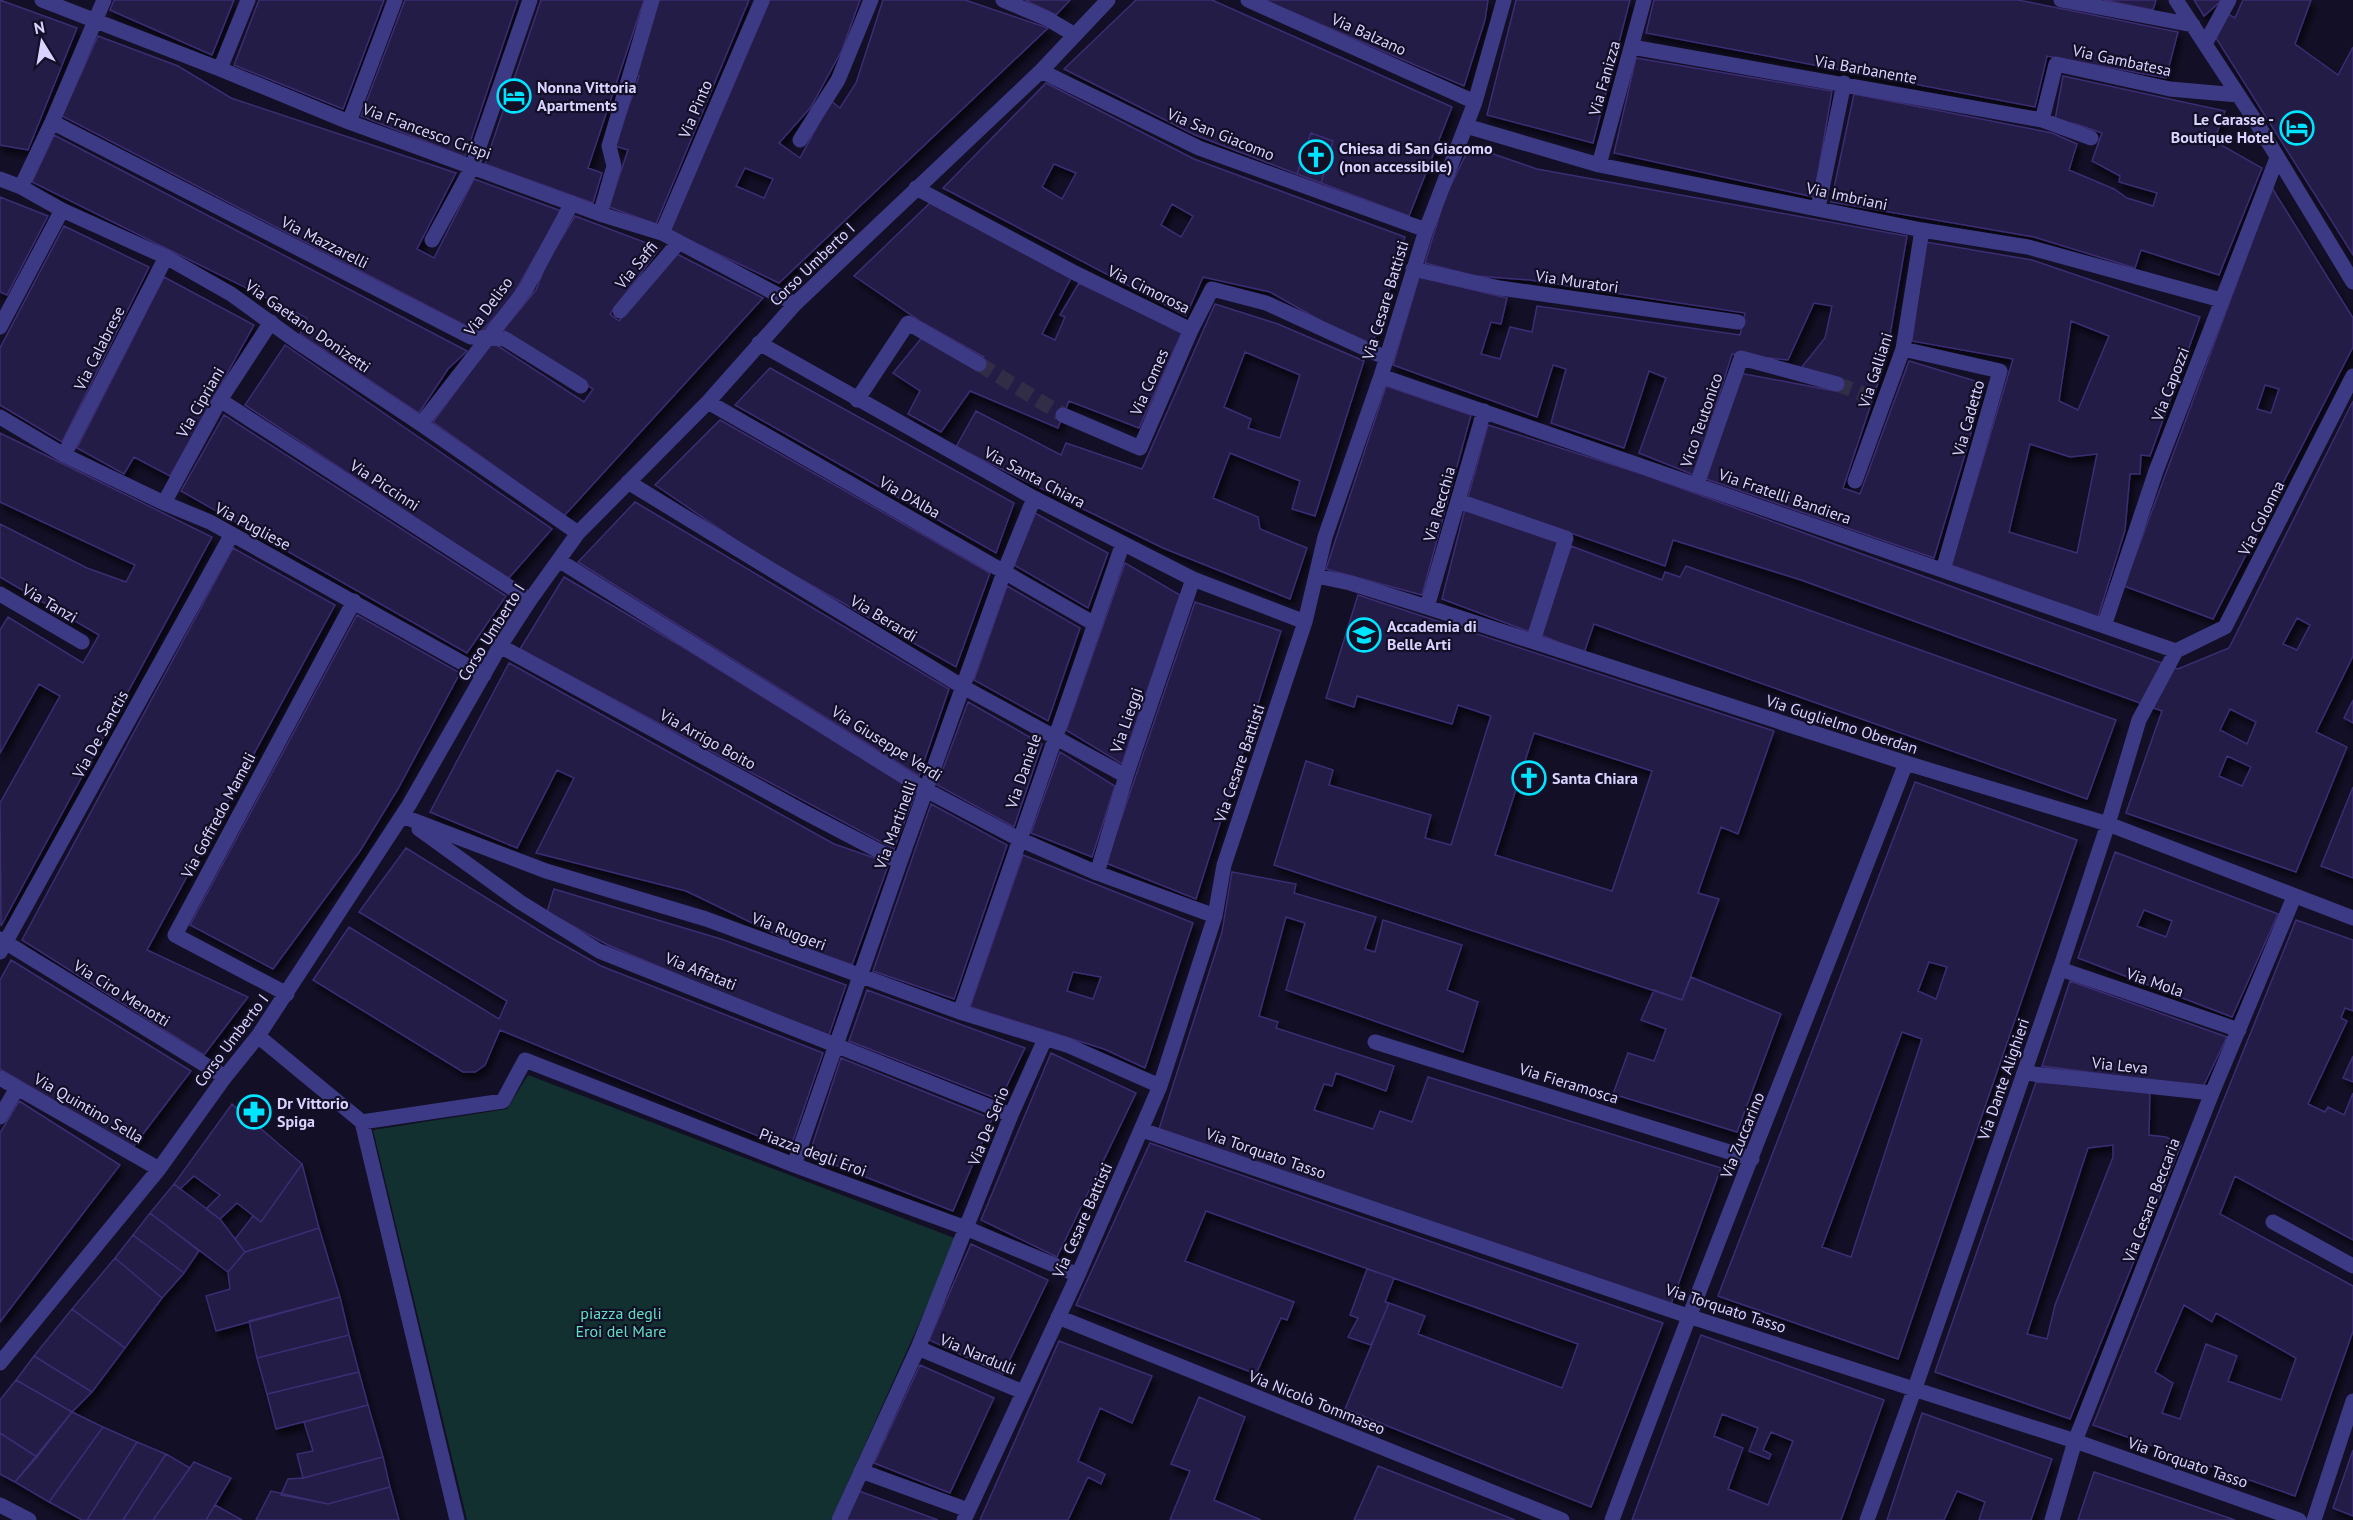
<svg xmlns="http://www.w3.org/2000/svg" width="2353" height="1520" font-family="'PT Sans',sans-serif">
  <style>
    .green { fill: #12302f }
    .building { fill: #241b47; stroke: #3b2d73; stroke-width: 1.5; fill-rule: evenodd; filter: url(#shadow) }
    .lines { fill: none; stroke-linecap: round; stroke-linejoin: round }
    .minor-tunnel { stroke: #312d47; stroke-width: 15; stroke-dasharray: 15 8; stroke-linecap: butt }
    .pedestrian { stroke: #3d3a85; stroke-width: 15 }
    .minor { stroke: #3d3a85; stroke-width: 15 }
    .labels { text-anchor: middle; stroke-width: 4.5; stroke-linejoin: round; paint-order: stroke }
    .street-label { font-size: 16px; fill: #d9d4ff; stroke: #130f26 }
    .poi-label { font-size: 16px; font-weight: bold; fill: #d9d4ff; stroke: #130f26; text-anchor: start }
    .park-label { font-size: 16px; fill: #5fe0c0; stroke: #130f26 }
  </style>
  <defs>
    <filter id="shadow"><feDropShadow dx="3.5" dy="6" stdDeviation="3" flood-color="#0009"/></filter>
  </defs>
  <rect width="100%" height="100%" fill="#130f26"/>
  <path class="green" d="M528,1075L957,1239L831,1520H467L373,1130L507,1109Z"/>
  <path class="building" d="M0,0L77,28L28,150L0,145Z
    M114,0H234L212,55L110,10Z
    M259,0H384L343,109L234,65Z
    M405,0H518L465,157L361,116Z
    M541,0H644L588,168L602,173L593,203L485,164Z
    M659,0H749L656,224L609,207L628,150L615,146L639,76L634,73Z
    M770,0H860L842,50L811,107L779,143L800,158L831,101L840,108L856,83L883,0H965L1048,28L779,283L670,231ZM745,168L773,179L764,198L736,186Z
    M1025,0H1070L1056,15Z
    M1136,0H1212L1452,107L1409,216L1321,183L1333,141L1311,133L1297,174L1195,135L1064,69Z
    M1264,0H1488L1485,20L1464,86Z
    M1516,0H1630L1593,143L1487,115Z
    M1654,0H2018L2178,32L2166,78L2047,56L2035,107L1646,33Z
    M2104,0H2156L2153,10Z
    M2194,0H2222L2204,16Z
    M2243,0H2311L2295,44L2338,75L2353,47V255L2216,38L2228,14L2235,18Z
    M98,36L178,66L231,98L456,173L417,249L434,258L474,179L561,211L509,302L480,333L62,116Z
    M1636,58L1832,91L1814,197L1614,153Z
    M2063,76L2225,111L2214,141L2262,168L2219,275L2141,250L2135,268L2034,237L1831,202L1854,94L2052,133L2077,144L2069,170L2114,189L2127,198L2153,206L2157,193L2119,182L2120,176L2092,161L2102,133L2076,124L2055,120Z
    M1046,83L1194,159L1405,237L1371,349L1270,292L1203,277L1186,316L943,188ZM1054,164L1076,173L1062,199L1042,187ZM1172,204L1193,216L1181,237L1161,225Z
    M1311,133L1333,141L1321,183L1297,174Z
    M54,135L467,351L448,369L419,413L300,334L307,318L32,182Z
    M1470,146L1537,169L1907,236L1886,359L1843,488L1860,494L1909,361L1982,383L1969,441L1934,558L1706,479L1740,373L1835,391L1801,368L1825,338L1832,306L1814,303L1788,360L1732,354L1694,475L1639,453L1666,378L1649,371L1624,448L1551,423L1566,369L1553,365L1537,417L1393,365L1419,277L1507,298L1501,324L1491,322L1481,354L1500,359L1510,327L1532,332L1537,306L1740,335L1745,313L1530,280L1475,276L1425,263L1445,197Z
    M2272,188L2353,318V347L2213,619L2124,586ZM2265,385L2279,389L2271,413L2257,409Z
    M0,197L48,216L7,295L0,292Z
    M930,203L1071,278L1042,334L1055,340L1065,317L1060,315L1079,283L1182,332L1139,428L1069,401L1058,428L970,391L941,432L908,414L920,391L893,373L924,335L979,364L984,357L923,323L854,276Z
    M575,216L660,248L610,314L619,321L675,253L763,298L564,516L433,422L492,342L584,402L593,389L503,330L536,290L546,264Z
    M64,226L149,267L62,442L0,405V348Z
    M1926,242L2032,260L2200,317L2150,456L2141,455L2140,474H2130L2125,530L2098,617L1951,565L2013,359L1912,341ZM2071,321L2109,336L2078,410L2059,401ZM2030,444L2070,457L2097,454L2077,553L2009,532Z
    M164,277L254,325L170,476L134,457L124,474L77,448Z
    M1215,304L1278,324L1364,361L1315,516L1292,509L1300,481L1230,453L1213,498L1258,517L1260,529L1307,548L1290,599L1163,548L956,447L976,411L1061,455L1066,443L1142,469ZM1245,352L1300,375L1280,438L1248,428L1251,419L1224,407Z
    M285,345L552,529L508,579L245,405Z
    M770,368L1014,503L996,553L735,405Z
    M1386,386L1471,415L1422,595L1326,569Z
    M2353,401V656L2316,732L2347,747L2296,872L2126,813L2162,711L1801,580L1673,540L1665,566L1468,497L1488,425L1642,474L2178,669L2229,648ZM2297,618L2310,625L2297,650L2283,644ZM2230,709L2256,722L2247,744L2220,730ZM2227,756L2251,767L2242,786L2219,776Z
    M224,415L506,596L467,653L181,491Z
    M720,420L990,573L956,667L758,555L655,485Z
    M0,433L212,537L1,926L0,803L60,696L39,684L0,753V630L8,617L83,663L99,635L0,577V524L87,568L126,582L135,565L0,502Z
    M635,502L949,689L919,776L578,562Z
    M1465,509L1558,540L1530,632L1442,599Z
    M1033,512L1108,553L1088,608L1014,565Z
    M1571,546L1662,580L1665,572L1680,577L1686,566L2116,720L2087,799L1594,624L1584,653L1541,635Z
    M233,548L335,605L147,950L248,997L204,1055L22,940Z
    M1125,563L1180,595L1122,764L1066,730Z
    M564,577L686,649L916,792L894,849L520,649Z
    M1007,586L1080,628L1048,721L974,680Z
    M1358,595L1774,731L1738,834L1721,827L1698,893L1719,899L1682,1000L1274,865L1306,761L1333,770L1329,785L1431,815L1425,838L1451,845L1491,716L1458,705L1452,724L1357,696L1354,707L1326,698ZM1534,733L1652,771L1612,891L1495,855Z
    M1195,602L1281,631L1196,899L1106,863Z
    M357,615L460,673L398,789L360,851L273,969L190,925Z
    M509,663L834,844L889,863L852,965L808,950L686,891L536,853L574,778L557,770L517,848L430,812Z
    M2353,700V723L2344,718Z
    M968,702L1042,744L1014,827L937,785Z
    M1060,752L1115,786L1092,857L1031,833Z
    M1915,782L2077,840L1898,1359L1718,1296ZM1929,962L1947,967L1936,999L1918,991ZM1902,1032L1922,1039L1851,1257L1822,1247Z
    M2353,787V878L2321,866Z
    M931,804L1007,845L954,999L873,971Z
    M406,848L548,936L601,966L823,1053L790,1149L500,1030L485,1065L475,1072H463L313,980L349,927L499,1019L507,1001L359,912Z
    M2115,852L2278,914L2232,1017L2078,958ZM2144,910L2172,921L2166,937L2137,926Z
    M1023,855L1193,923L1145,1068L1104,1049L970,1007ZM1073,972L1101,977L1093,999L1067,991Z
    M1232,872L1296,884L1294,893L1376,917L1365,949L1375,952L1383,920L1462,945L1447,990L1478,1002L1463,1052L1286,990L1305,923L1286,917L1259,1016L1278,1022L1276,1028L1394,1066L1386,1091L1336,1073L1332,1086L1324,1084L1314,1110L1373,1129L1380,1111L1412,1122L1428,1077L1721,1168L1671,1304L1159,1129L1222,932Z
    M554,889L721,939L846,985L829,1035L747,1004L608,945L547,912Z
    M2296,920L2353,940V1011L2345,1008L2341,1018L2347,1021L2308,1104L2325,1112L2328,1107L2344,1115L2353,1093V1240L2235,1176L2220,1214L2353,1286V1331L2295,1496L2093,1425ZM2184,1305L2212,1322L2216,1313L2296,1358L2281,1400L2228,1381L2237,1356L2206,1344L2180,1419L2162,1413L2173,1383L2155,1372Z
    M11,960L191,1071L133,1147L0,1069V980Z
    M1691,977L1781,1014L1737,1132L1613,1094L1628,1053L1654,1061L1666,1029L1641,1020L1654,990L1682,1000Z
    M2070,981L2227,1037L2203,1087L2042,1066Z
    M867,990L1025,1048L1000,1100L849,1041Z
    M1051,1053L1136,1093L1057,1257L981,1220Z
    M2353,1056V1082L2343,1078Z
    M841,1058L992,1119L953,1211L809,1155Z
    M2036,1082L2150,1091L2149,1135L2166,1137L2181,1145L2070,1419L1935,1372ZM2113,1145V1157L2055,1305L2047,1339L2027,1334L2088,1148Z
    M19,1101L120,1165L0,1322V1133Z
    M232,1104L302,1164L261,1222L237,1203L220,1219L206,1209L220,1195L194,1176L180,1189L174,1184Z
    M1150,1143L1663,1323L1591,1507L1345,1409L1389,1303L1425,1316L1418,1334L1562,1388L1578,1344L1206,1211L1185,1261L1294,1302L1287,1320L1281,1318L1256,1374L1076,1305Z
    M302,1164L319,1228L245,1252L235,1239L253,1216L261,1222Z
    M174,1184L220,1219L245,1252L228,1272L150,1213Z
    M150,1213L199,1251L184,1273L133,1235Z
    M319,1228L340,1297L216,1331L206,1296L230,1289L228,1272L245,1252Z
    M133,1235L184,1273L162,1298L115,1258Z
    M971,1244L1048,1280L1003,1374L929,1340Z
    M115,1258L162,1298L125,1348L72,1309Z
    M1367,1269L1394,1278L1385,1302L1389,1303L1371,1345L1348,1337L1358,1318L1350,1315Z
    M340,1297L349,1335L257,1358L249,1321Z
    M72,1309L125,1348L92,1392L34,1356Z
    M349,1335L359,1372L267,1394L257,1358Z
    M1701,1335L1884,1400L1841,1520H1632ZM1722,1414L1758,1428L1749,1451L1769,1459L1771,1454L1763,1450L1771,1432L1793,1441L1768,1505L1728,1489L1743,1448L1714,1436Z
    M1059,1341L1152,1376L1132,1423L1100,1408L1078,1461L1105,1474L1101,1484L1088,1477L1068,1520H980Z
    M34,1356L92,1392L72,1412L16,1380Z
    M920,1365L994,1398L950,1493L874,1463Z
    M359,1372L368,1405L276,1429L267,1394Z
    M16,1380L72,1412L37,1457L0,1433V1400Z
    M1199,1397L1245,1417L1214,1500L1261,1520H1170L1190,1471L1171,1464Z
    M368,1405L383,1457L303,1478L297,1454L313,1451L304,1422Z
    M72,1412L103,1427L49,1502L15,1482Z
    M1922,1413L2052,1459L2031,1520H1979L1985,1502L1957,1491L1944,1520H1887Z
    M103,1427L137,1442L87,1520H82L49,1502Z
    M0,1433L37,1457L15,1482L0,1474Z
    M137,1442L166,1454L123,1520H87Z
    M2353,1450V1516L2333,1508Z
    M166,1454L190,1468L153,1520H123Z
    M383,1457L390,1487L328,1504L281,1495L288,1479L303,1478Z
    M194,1462L231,1478L206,1520H153Z
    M1378,1466L1515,1520H1354Z
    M2094,1472L2235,1520H2078Z
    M390,1487L399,1520H256L271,1491L328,1504Z
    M859,1491L938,1520H846Z
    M215,1505L242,1520H206Z"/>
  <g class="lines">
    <path class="minor-tunnel" d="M979,364L1063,415
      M1837,384L1884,402"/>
    <path class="pedestrian" d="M2060,969L2239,1030
      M2024,1073L2212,1093
      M2075,1441L2212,1093L2294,897"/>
    <path class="minor" d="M42,0L220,69L349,122L600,214L662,233L795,304
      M1003,0L1048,19L1075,35
      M1248,0L1475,102
      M2061,0L2193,25
      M2176,0L2258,125L2353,282
      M2205,44L2229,0
      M1632,47L2042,120L2091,138
      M220,69L248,0
      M1041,71L1199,148L1426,230
      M2042,120L2056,64L2170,89L2238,95
      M52,122L471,337L505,339L581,386
      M349,122L395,0
      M1466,126L1599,165L1922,230L2028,247L2221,300
      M800,140L838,80L871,0
      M1599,165L1644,0
      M0,179L21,187L62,210L166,257L231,294L296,341L421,424L578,533
      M21,187L52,122L104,0
      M916,188L1075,273L1191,330L1212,289L1266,303L1386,358
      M1818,208L1844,83
      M600,214L614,166L609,146L652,0
      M662,233L762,0
      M432,240L472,167L530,0
      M1413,269L1500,288L1738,322
      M620,311L679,242
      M0,327L62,210
      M759,343L1034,498L1193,579L1305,622
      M1903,349L2000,371L1943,570
      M1381,376L2176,651
      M220,400L530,600
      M857,400L908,323L979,364
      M708,402L1093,623
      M1063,415L1140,448L1191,330
      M0,417L64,455L164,503L210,522L484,675
      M421,424L526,289L572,203
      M64,455L166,257
      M1855,481L1903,349L1922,230
      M628,482L963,687L1126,776
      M1697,484L1741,358L1837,384
      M1458,501L1566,538L1533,641
      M164,503L220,400L271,322
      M560,561L926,790L1019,839L1097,873L1215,916
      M1317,576L1350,583L1427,607L1906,763L2108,824L2353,918
      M0,594L82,642
      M1427,607L1484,411
      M2104,626L2156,471L2277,158
      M500,646L806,813L900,862
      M2176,651L2225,627L2353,376
      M402,816L546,871L706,919L960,1012L1067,1045L1160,1086
      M419,829L520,902L599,951L1011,1115
      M1097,873L1126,776L1193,579
      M0,939L225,1077
      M0,952L232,534
      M287,994L175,935L354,601
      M960,1012L1123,543
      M258,1036L362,1122L457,1520
      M1375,1042L1752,1159
      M0,1078L159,1169
      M0,1117L17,1088
      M362,1122L503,1101L525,1060L794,1165L966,1228L1078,1275
      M1142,1130L1688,1316L2075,1441L2299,1520
      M794,1165L900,862L1004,572L1034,498
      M2273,1222L2353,1266
      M1058,1317L1562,1520
      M918,1348L1023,1392
      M0,1363L159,1169L225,1077L258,1036L409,805L500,646L530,600L578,533L708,402L795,304L1041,71L1108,0
      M861,1471L968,1510
      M0,1505L29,1520
      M839,1520L918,1348L1011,1115L1045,1039
      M964,1520L1078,1275L1160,1086L1215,916L1224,865L1305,622L1325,537L1381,376L1426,230L1475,102L1504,0
      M1612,1520C1706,1266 1808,1016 1906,763
      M1867,1520L1915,1388L2060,969L2108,824L2139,720L2176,651
      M2052,1520L2075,1441
      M2314,1520L2353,1401"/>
  </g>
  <defs>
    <symbol id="hotel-ring" viewBox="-11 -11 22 22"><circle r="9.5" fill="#130f26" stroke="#00e5ff" stroke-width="1.5"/><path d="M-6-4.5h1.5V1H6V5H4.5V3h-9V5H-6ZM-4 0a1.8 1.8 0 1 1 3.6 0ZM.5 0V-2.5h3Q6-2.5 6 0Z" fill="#00e5ff"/></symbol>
    <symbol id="church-ring" viewBox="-11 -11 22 22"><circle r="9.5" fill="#130f26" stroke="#00e5ff" stroke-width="1.5"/><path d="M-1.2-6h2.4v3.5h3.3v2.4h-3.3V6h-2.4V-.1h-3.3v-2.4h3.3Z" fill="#00e5ff"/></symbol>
    <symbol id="university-ring" viewBox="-11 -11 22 22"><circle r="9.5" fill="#130f26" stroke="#00e5ff" stroke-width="1.5"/><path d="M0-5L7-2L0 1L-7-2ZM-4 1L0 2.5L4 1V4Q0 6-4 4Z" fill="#00e5ff"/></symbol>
    <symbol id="pharmacy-ring" viewBox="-11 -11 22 22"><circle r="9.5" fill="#130f26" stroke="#00e5ff" stroke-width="1.5"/><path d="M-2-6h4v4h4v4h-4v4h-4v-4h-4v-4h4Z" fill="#00e5ff"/></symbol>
  </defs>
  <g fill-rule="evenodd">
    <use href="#hotel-ring" x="495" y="77" width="38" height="38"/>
    <use href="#hotel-ring" x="2278" y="109" width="38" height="38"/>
    <use href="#church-ring" x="1297" y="138" width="38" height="38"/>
    <use href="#university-ring" x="1345" y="616" width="38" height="38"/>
    <use href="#church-ring" x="1510" y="759" width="38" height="38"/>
    <use href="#pharmacy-ring" x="235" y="1093" width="38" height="38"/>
  </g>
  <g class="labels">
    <g class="street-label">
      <text transform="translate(1369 34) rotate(24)" y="6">Via Balzano</text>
      <text transform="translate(2122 60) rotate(12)" y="6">Via Gambatesa</text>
      <text transform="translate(1866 69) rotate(10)" y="6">Via Barbanente</text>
      <text transform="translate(1604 78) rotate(-74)" y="6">Via Fanizza</text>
      <text transform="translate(695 109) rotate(-67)" y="6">Via Pinto</text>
      <text transform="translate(427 131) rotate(20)" y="6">Via Francesco Crispi</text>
      <text transform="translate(1221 134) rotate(22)" y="6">Via San Giacomo</text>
      <text transform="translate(1847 196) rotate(12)" y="6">Via Imbriani</text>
      <text transform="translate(325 242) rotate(27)" y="6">Via Mazzarelli</text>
      <text transform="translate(812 264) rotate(-44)" y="6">Corso Umberto I</text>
      <text transform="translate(636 265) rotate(-50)" y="6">Via Saffi</text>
      <text transform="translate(1577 281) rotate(8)" y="6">Via Muratori</text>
      <text transform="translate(1149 289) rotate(26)" y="6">Via Cimorosa</text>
      <text transform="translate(1385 300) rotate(-73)" y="6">Via Cesare Battisti</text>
      <text transform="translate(488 306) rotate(-53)" y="6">Via Deliso</text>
      <text transform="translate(308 326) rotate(35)" y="6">Via Gaetano Donizetti</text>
      <text transform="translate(99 348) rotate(-63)" y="6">Via Calabrese</text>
      <text transform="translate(1875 370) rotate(-72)" y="6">Via Galliani</text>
      <text transform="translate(1149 382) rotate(-66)" y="6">Via Comes</text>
      <text transform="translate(2170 384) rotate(-69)" y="6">Via Capozzi</text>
      <text transform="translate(200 402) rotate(-60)" y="6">Via Cipriani</text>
      <text transform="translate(1968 418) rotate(-74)" y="6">Via Cadetto</text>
      <text transform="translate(1701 420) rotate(-71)" y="6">Vico Teutonico</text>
      <text transform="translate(1035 477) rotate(28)" y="6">Via Santa Chiara</text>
      <text transform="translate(385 485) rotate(33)" y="6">Via Piccinni</text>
      <text transform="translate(1785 496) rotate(19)" y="6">Via Fratelli Bandiera</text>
      <text transform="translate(910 497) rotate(30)" y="6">Via D'Alba</text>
      <text transform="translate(1439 504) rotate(-74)" y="6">Via Recchia</text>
      <text transform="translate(2261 518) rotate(-63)" y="6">Via Colonna</text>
      <text transform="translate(253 526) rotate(28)" y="6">Via Pugliese</text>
      <text transform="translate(50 603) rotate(30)" y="6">Via Tanzi</text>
      <text transform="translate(884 618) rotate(31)" y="6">Via Berardi</text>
      <text transform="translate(491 632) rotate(-58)" y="6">Corso Umberto I</text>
      <text transform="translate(1126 720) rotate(-71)" y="6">Via Lieggi</text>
      <text transform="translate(1842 724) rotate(18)" y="6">Via Guglielmo Oberdan</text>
      <text transform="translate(100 734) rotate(-61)" y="6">Via De Sanctis</text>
      <text transform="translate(708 739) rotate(29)" y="6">Via Arrigo Boito</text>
      <text transform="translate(887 743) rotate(32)" y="6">Via Giuseppe Verdi</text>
      <text transform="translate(1239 763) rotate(-71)" y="6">Via Cesare Battisti</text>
      <text transform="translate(1023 771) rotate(-71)" y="6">Via Daniele</text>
      <text transform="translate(218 815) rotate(-62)" y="6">Via Goffredo Mameli</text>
      <text transform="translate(895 825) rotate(-70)" y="6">Via Martinelli</text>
      <text transform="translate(789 931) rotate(21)" y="6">Via Ruggeri</text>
      <text transform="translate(701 971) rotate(22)" y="6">Via Affatati</text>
      <text transform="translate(2155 982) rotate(19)" y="6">Via Mola</text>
      <text transform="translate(122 993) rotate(32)" y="6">Via Ciro Menotti</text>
      <text transform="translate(231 1040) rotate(-53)" y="6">Corso Umberto I</text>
      <text transform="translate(2120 1065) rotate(6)" y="6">Via Leva</text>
      <text transform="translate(2003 1079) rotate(-71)" y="6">Via Dante Alighieri</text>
      <text transform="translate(1569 1083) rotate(17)" y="6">Via Fieramosca</text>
      <text transform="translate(89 1108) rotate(30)" y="6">Via Quintino Sella</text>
      <text transform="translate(988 1126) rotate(-68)" y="6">Via De Serio</text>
      <text transform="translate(1742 1135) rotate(-68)" y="6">Via Zuccarino</text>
      <text transform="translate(813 1152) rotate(20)" y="6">Piazza degli Eroi</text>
      <text transform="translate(1266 1153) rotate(19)" y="6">Via Torquato Tasso</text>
      <text transform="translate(2151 1200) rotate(-69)" y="6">Via Cesare Beccaria</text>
      <text transform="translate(1082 1220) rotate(-66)" y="6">Via Cesare Battisti</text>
      <text transform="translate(1726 1308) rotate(18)" y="6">Via Torquato Tasso</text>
      <text transform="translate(978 1354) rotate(23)" y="6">Via Nardulli</text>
      <text transform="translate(1317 1402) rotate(22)" y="6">Via Nicolò Tommaseo</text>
      <text transform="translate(2188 1462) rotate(19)" y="6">Via Torquato Tasso</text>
    </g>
    <g class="poi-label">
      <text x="537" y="93">Nonna Vittoria<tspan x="537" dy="18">Apartments</tspan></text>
      <text x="2274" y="125" text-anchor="end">Le Carasse -<tspan x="2274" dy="18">Boutique Hotel</tspan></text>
      <text x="1339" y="154">Chiesa di San Giacomo<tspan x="1339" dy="18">(non accessibile)</tspan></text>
      <text x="1387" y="632">Accademia di<tspan x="1387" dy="18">Belle Arti</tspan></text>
      <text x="1552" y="784">Santa Chiara</text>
      <text x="277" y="1109">Dr Vittorio<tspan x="277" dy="18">Spiga</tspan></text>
    </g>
    <g class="park-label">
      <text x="621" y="1319">piazza degli<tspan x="621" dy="18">Eroi del Mare</tspan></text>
    </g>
  </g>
  <g transform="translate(42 42) rotate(349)" stroke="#130f26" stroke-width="4.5" paint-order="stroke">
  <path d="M0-4.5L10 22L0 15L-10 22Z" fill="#d9d4ff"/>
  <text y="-9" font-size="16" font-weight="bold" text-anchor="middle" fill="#d9d4ff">N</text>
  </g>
</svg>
